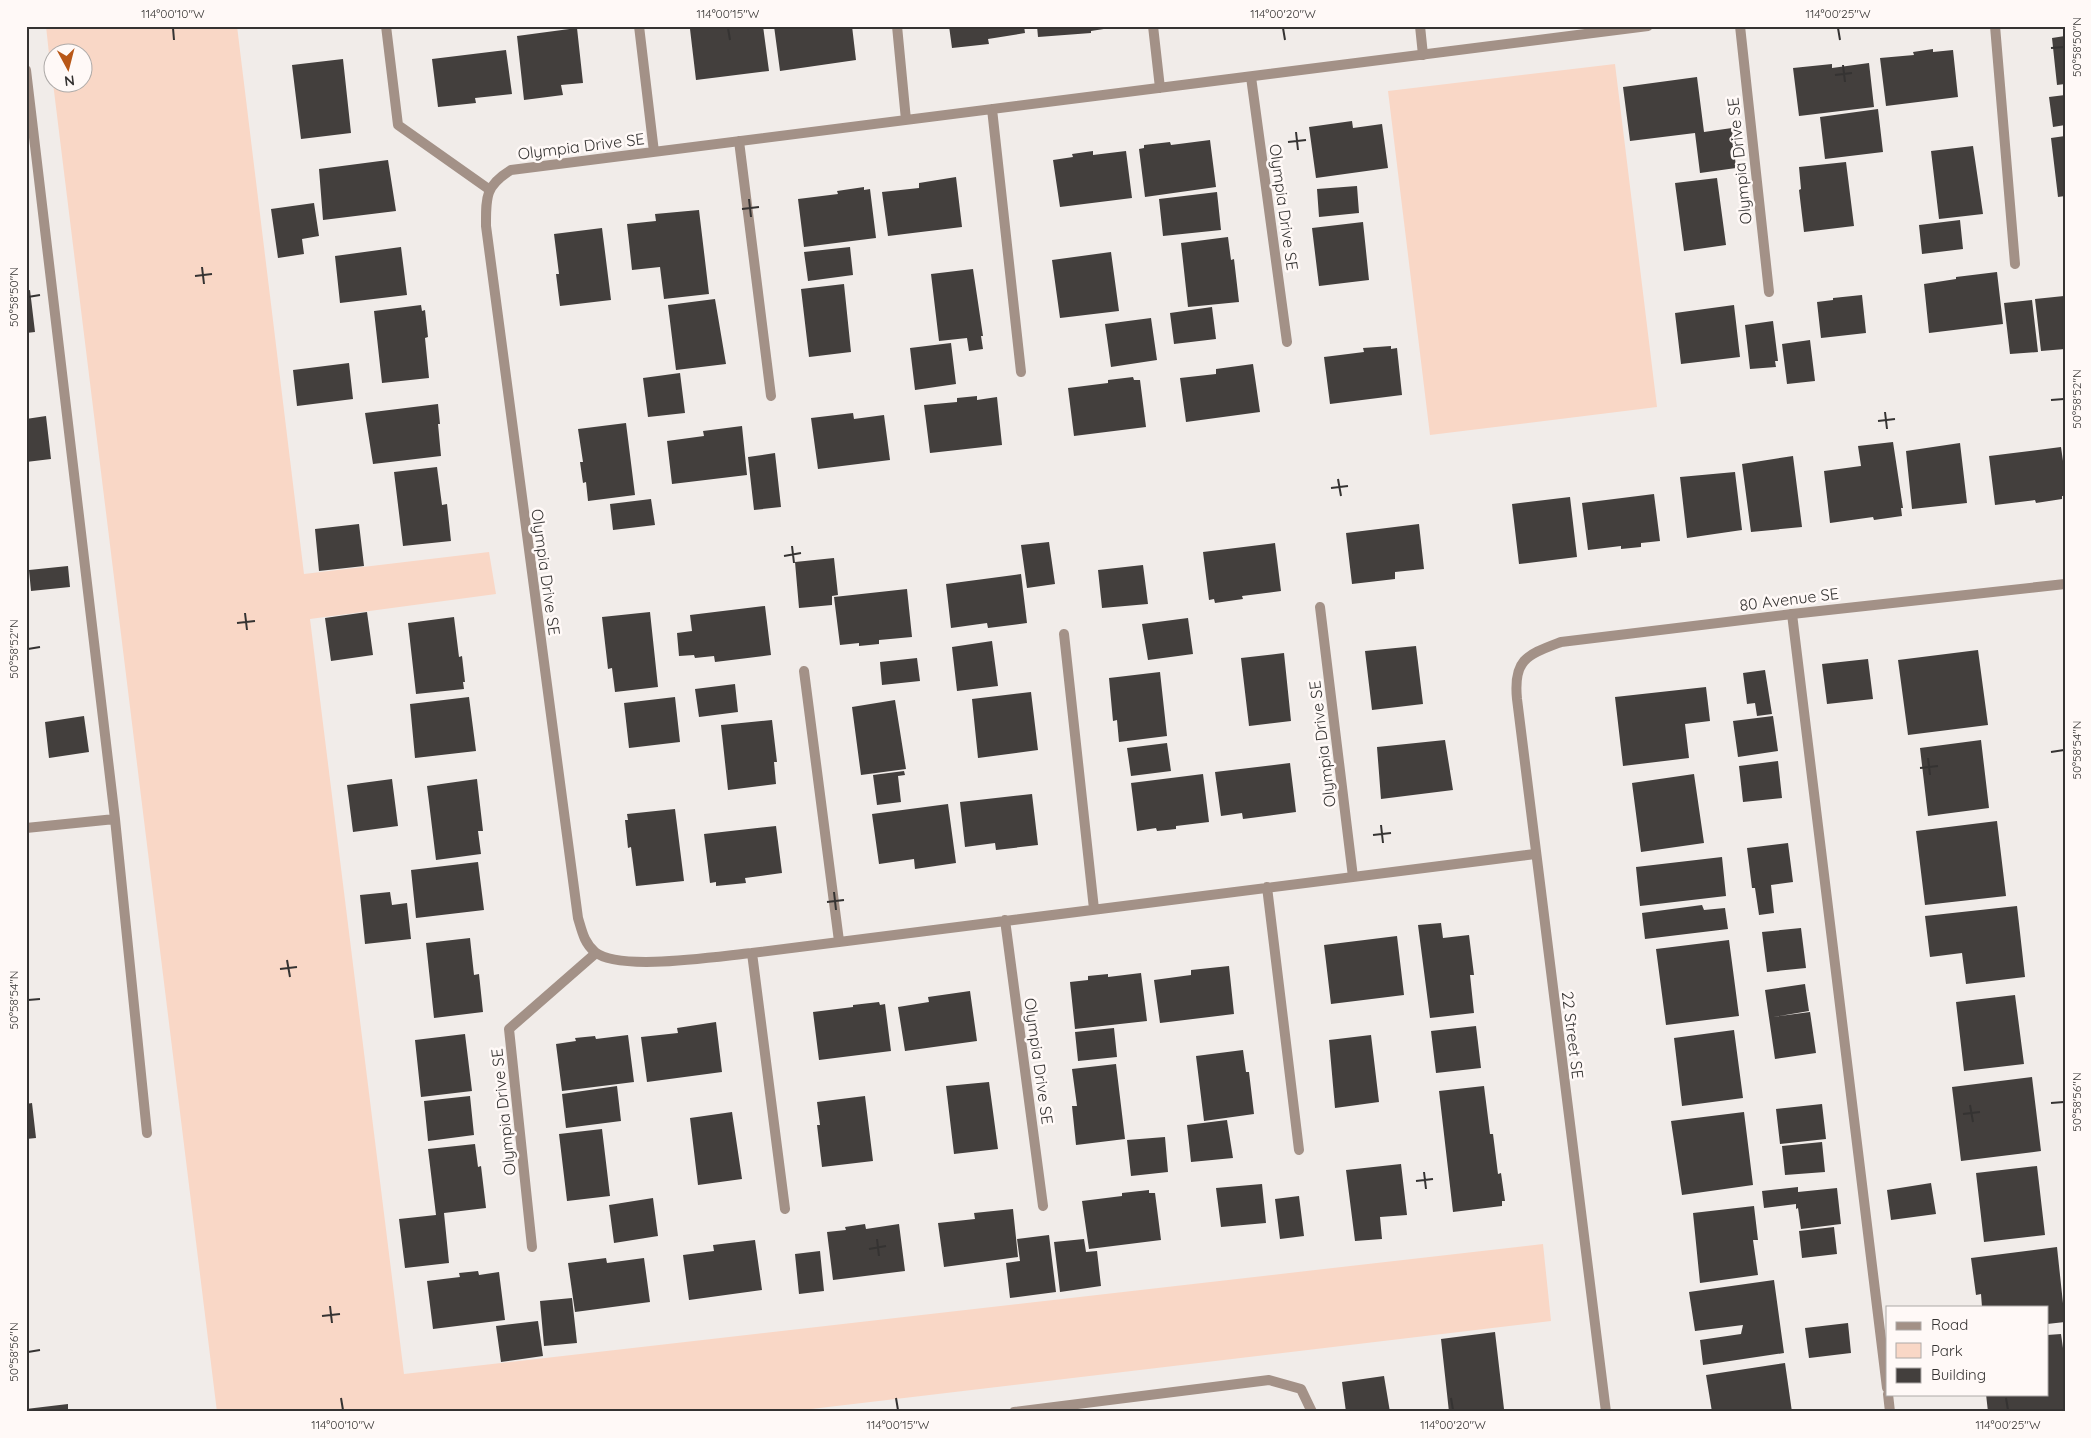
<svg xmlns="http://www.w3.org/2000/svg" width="2091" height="1438" font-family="Quicksand,sans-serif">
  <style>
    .green { fill: #f9d7c6 }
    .building { fill: #433f3d }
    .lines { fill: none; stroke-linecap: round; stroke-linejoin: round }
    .service { stroke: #a39187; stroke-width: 10 }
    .minor { stroke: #a39187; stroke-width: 10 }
    .ticks { fill: none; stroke: #353332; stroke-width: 2 }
    .labels { text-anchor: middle; stroke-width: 5; stroke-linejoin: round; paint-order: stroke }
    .street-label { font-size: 16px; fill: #353332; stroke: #fff9f7 }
    .neatline { fill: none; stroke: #353332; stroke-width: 2 }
    .ticks-label { font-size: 12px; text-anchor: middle; fill: #353332 }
  </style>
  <rect width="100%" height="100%" fill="#f1ece9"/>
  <path class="green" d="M46,26H237L304,574L489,552L496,594L310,619L404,1374L1543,1244L1551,1321L786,1412H217L53,83L82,82V52H52V82Z
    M1615,64L1657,407L1430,435L1388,91Z"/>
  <path class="building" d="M711,26H763L769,71L696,80L690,29Z
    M774,26H852L856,60L780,71Z
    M949,26H1024L1025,33L988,39L989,44L952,48Z
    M1037,26H1110V28L1091,31V33L1038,37Z
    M577,28L583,83L561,85L563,95L524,100L517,36Z
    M2065,36V84L2057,85L2052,38Z
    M1933,49V52L1953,50L1958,97L1886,106L1880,58L1914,55L1913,52Z
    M506,50L512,94L475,98L476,103L438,107L432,59Z
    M343,59L351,133L301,139L292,65Z
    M1869,63L1874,107L1799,116L1793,68L1832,64V68Z
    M1697,77L1704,132L1732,128L1736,168L1700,173L1695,133L1630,141L1623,87Z
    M2065,95V125L2053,127L2049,97Z
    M1878,109L1883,152L1825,159L1820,117Z
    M1352,121L1353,128L1382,124L1388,168L1316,178L1309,127Z
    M2065,136V196L2058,197L2051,138Z
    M1210,140L1216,187L1145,197L1139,149L1144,148V145L1170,142L1171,145Z
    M1973,146L1983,214L1939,219L1931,151Z
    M1093,151V155L1126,151L1132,198L1060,207L1053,160L1073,157L1072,154Z
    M388,160L396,211L323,220L319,169Z
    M1846,162L1854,226L1804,232L1799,190L1801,189L1799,167Z
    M956,177L962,227L888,236L882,192L919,188V183Z
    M1717,178L1726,245L1684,251L1675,183Z
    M1357,186L1359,213L1319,217L1317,189Z
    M864,187V190L870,189L876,238L804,247L798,199L838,194L837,191Z
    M1217,192L1221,230L1163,236L1159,199Z
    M314,203L319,236L302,239L304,254L278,258L271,209Z
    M699,210L709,294L664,299L660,267L632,270L627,224L656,221L655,214Z
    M1960,220L1963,249L1922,254L1919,225Z
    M1363,222L1369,280L1319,286L1312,228Z
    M602,228L611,300L560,306L556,274H559L554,234Z
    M1228,237L1231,260L1234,259L1239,302L1188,307L1181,243Z
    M401,247L407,295L340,303L335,256Z
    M850,247L853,275L808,281L804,252Z
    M1111,252L1119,311L1060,318L1052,260Z
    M973,269L983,336H981L983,349L969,351L967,338L939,341L931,274Z
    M1997,272L2003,324L1929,333L1924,284L1956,279V277Z
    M844,284L851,352L809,357L801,289Z
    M30,290L35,332L26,333V291Z
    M1862,295L1866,333L1821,338L1817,302L1833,300V298Z
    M2064,296L2065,349L2041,351L2035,299Z
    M715,299L726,364L676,370L668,305Z
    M2032,300L2038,352L2010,354L2004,303Z
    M421,305L422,311L425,310L428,337L425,338L429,378L382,383L374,311Z
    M1734,305L1740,357L1681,364L1675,313Z
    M1212,307L1216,339L1174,344L1170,313Z
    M1151,318L1157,360L1111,367L1105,324Z
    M1773,321L1778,361H1775L1776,367L1750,369L1745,325Z
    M1810,340L1815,381L1787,384L1782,344Z
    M951,343L956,384L915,390L910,348Z
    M1391,346V349L1397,348L1402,395L1330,404L1324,357L1364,352L1363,348Z
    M349,363L353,399L297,406L293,370Z
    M1253,364L1260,412L1186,422L1180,378L1216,374V369Z
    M680,373L685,413L648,417L643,378Z
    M1133,377L1134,380H1140L1146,427L1074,436L1068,388L1108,383V380Z
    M977,396V400L997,397L1002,445L930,453L924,405L957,402V398Z
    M438,404L440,424H438L441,456L373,464L365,413Z
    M853,413L854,419L884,415L890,460L818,469L811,418Z
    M46,416L51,459L26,462V419Z
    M626,423L635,495L588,501L586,482L583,483L580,462H583L578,429Z
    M742,426L747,475L672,484L667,441L704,436L703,431Z
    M1893,442L1903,508H1901L1902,516L1874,520L1873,517L1830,523L1824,471L1861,466L1858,446Z
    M1960,443L1967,503L1912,509L1906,451Z
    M2061,447L2065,475V496H2062V499L2036,503L2035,500L1995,505L1989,456Z
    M775,453L781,507L754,510L748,457Z
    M1793,456L1802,527L1751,532L1742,464Z
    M437,467L442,505L447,504L451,541L403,546L394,472Z
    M1735,472L1742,530L1687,538L1680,477Z
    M1654,494L1660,541L1641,543V547L1621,549V546L1588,550L1582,503Z
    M1570,497L1577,557L1519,564L1512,504Z
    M651,499L655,525L613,530L610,504Z
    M359,524L364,566L319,571L315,529Z
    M1419,524L1424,569L1395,572V579L1352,584L1346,533Z
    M1049,542L1055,584L1027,588L1021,545Z
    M1275,543L1281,591L1242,596L1243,599L1215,603L1214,599L1209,600L1203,552Z
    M834,558L838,595L832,596V605L799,608L795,562Z
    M1143,565L1148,604L1102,608L1098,570Z
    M68,566L70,587L31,591L29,570Z
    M1021,574L1027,623L988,628L987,623L951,628L946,584Z
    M907,589L912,637L879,640V644L859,646V643L840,645L834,597Z
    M765,606L771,655L715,662L714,656L695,658L694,655L679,656L677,633L692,631L690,615Z
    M367,612L373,655L331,661L325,618Z
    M650,612L658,687L615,692L612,668L608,669L602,617Z
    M454,617L459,657L462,656L465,682H463L464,689L416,694L408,623Z
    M1188,618L1193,654L1148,660L1142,624Z
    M992,641L998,686L957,691L952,647Z
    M1416,646L1423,704L1372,710L1365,651Z
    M1978,650L1988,725L1908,735L1898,660Z
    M1284,653L1291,721L1249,726L1241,658Z
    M917,658L920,681L882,685L880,662Z
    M1868,659L1873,699L1827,704L1822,664Z
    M1765,670L1772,714L1757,716L1755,703L1747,704L1743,673Z
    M1160,672L1167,736L1119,742L1117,720L1113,721L1109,678Z
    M735,684L738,712L699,717L695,689Z
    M1706,687L1710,721L1685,724L1689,758L1623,766L1615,697Z
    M1031,692L1038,750L978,758L972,699Z
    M469,697L476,751L415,758L410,704Z
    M675,697L680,742L629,748L624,703Z
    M895,700L906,769L861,775L852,707Z
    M84,716L89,752L49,758L45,722Z
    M1773,716L1778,751L1738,757L1733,721Z
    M772,720L777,762H774L776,784L728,790L721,725Z
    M1445,740L1453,790L1381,799L1377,747Z
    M1981,740L1989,808L1928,816L1920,748Z
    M1167,743L1171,771L1131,776L1127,748Z
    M1778,761L1782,798L1743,802L1739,766Z
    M1290,763L1296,812L1243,819L1242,813L1221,816L1215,772Z
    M904,771L905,775L898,776L901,802L877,805L873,775Z
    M1203,774L1209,822L1176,826V829L1157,831L1156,828L1137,831L1131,783Z
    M1694,774L1704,843L1641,852L1632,783Z
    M392,779L398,826L353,832L347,785Z
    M477,779L483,831H478L481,854L436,860L427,786Z
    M1032,794L1038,845L996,850L995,843L965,847L960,802Z
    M948,804L956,863L915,869L914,859L879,864L872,814Z
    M675,809L684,881L636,886L631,847L628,848L625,820H628L627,814Z
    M1997,821L2006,896L1925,905L1916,831Z
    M776,826L782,873L745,878L746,883L716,886V882L710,883L704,834Z
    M1788,843L1793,882L1771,885L1774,913L1759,915L1755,888H1752L1747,848Z
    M1722,857L1726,896L1640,906L1636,867Z
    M478,862L484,910L416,918L411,870Z
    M390,892L392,905L407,903L411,939L365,944L360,895Z
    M1702,905L1704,910L1725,908L1728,929L1645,939L1642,913Z
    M2017,906L2025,977L1966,984L1962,953L1930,957L1925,916Z
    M1441,923L1443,938L1469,935L1474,975H1470L1474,1013L1430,1018L1418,925Z
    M1801,928L1806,968L1767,972L1762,932Z
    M1397,936L1404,995L1331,1004L1324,945Z
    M470,938L474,975L479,974L483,1012L434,1018L426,943Z
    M1729,940L1739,1016L1666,1025L1656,949Z
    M1229,966L1234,1014L1160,1023L1154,980L1191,975V970Z
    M1141,973L1147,1021L1075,1029L1070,982L1088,980V976L1108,974V977Z
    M1805,984L1809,1011L1773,1017L1810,1012L1816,1053L1775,1059L1765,990Z
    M970,991L977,1041L905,1051L898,1007L929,1002L928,997Z
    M2015,995L2024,1064L1964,1071L1956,1002Z
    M879,1002L880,1005L885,1004L891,1051L819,1060L813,1012L853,1007V1005Z
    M716,1022L722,1072L647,1082L641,1037L678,1033L677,1028Z
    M1476,1026L1481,1068L1436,1073L1431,1031Z
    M1114,1028L1117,1057L1078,1061L1075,1032Z
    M1734,1030L1743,1098L1682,1106L1674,1038Z
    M465,1034L472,1091L421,1097L415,1040Z
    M628,1035L634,1082L562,1091L556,1044L576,1041L575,1038L595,1036L596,1039Z
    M1371,1035L1379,1102L1335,1108L1329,1040Z
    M1243,1050L1246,1072H1249L1254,1114L1204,1121L1196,1056Z
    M1116,1064L1125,1139L1076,1145L1072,1106H1077L1072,1069Z
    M2032,1077L2041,1151L1961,1161L1952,1087Z
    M989,1082L998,1149L954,1154L946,1086Z
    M617,1086L621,1121L566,1128L562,1094Z
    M1484,1086L1490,1134H1493L1498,1174L1501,1173L1505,1201H1502V1206L1453,1212L1439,1091Z
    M470,1096L474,1135L428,1141L424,1101Z
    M865,1096L873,1161L822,1167L817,1125H820L817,1102Z
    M32,1103L36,1138L26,1139V1104Z
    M1822,1104L1826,1139L1780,1144L1776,1109Z
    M732,1112L742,1179L698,1185L690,1118Z
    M1744,1112L1753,1185L1682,1195L1671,1121Z
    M1227,1120L1233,1158L1191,1162L1187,1125Z
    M602,1129L610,1196L567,1201L559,1134Z
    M1165,1137L1168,1172L1131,1176L1127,1140Z
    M1822,1142L1825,1172L1785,1175L1782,1146Z
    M475,1144L478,1167L481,1166L486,1208L444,1213L449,1263L405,1268L399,1219L436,1215L428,1149Z
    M1401,1164L1407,1215L1380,1217L1382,1239L1355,1241L1346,1170Z
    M2037,1166L2045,1235L1984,1242L1976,1173Z
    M1931,1183L1936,1214L1891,1220L1887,1190Z
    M1262,1184L1266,1223L1221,1227L1216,1188Z
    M1798,1187V1192L1837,1188L1841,1224L1801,1229L1798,1208L1796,1209V1204L1764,1208L1762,1191Z
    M1149,1190V1193H1155L1161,1240L1089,1249L1082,1201L1122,1196V1193Z
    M1299,1196L1304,1236L1280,1239L1275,1199Z
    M653,1198L658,1236L614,1243L609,1205Z
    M1754,1206L1758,1240H1753L1758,1275L1700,1283L1693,1213Z
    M1013,1209L1018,1257L944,1267L938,1223L975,1219L974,1213Z
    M865,1224L866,1229L899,1224L905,1271L833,1280L827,1232L846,1230L845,1227Z
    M1834,1227L1837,1254L1802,1258L1799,1231Z
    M1049,1235L1056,1292L1010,1298L1006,1263L1020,1261L1017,1239Z
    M1084,1239L1086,1252L1097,1251L1101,1286L1060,1292L1054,1242Z
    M755,1240L762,1290L689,1300L683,1255L714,1251L713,1245Z
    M2057,1247L2065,1322L2047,1324V1307H1982L1981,1294L1976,1295L1971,1258Z
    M820,1251L824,1291L799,1294L795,1254Z
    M606,1258L607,1263L644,1258L650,1302L575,1312L568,1263Z
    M478,1271L479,1275L499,1272L505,1320L433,1329L427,1281L460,1277L459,1273Z
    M1774,1280L1784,1353L1703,1365L1700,1340L1741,1334L1743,1325L1695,1331L1689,1292Z
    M572,1298L577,1343L544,1346L540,1301Z
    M538,1321L543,1356L501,1362L496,1326Z
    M1848,1323L1851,1353L1809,1358L1805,1328Z
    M1495,1332L1504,1409L1478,1412H1449L1441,1339Z
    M2061,1334L2065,1362V1409L2040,1412H1988L1986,1394H2047V1335Z
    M1785,1363L1792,1412H1712L1706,1375Z
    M1384,1376L1390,1412H1346L1342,1382Z
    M68,1404V1412H26V1409Z"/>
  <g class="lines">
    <path class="service" d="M26,70L115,819L147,1133
      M1792,614L1887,1388
      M26,828L115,819
      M1888,1394L1890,1412
      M1014,1412L1269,1380L1301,1389L1312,1412"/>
    <path class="minor" d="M386,26L398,125L490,190
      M639,26L654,152
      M897,26L906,120
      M1153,26L1160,88
      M1420,26L1423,55
      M1740,26L1769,292
      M1995,26L2015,264
      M1251,77L1287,342
      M992,109L1021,372
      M739,141L771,396
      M1320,607L1353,877
      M1064,634L1094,909
      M804,671L839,941
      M1535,854L752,953C719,956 619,972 595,952C584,943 582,931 578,918L486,226C486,197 485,186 511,170L1648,26
      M1267,887L1299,1150
      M1005,920L1043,1206
      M752,953L785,1209
      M532,1247L509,1029L596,953
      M1606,1412L1517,699C1513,659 1527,655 1561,642L1792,614L2065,584"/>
  </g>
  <path class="ticks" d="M173,28L174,40M728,28L730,40M1283,28L1285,40M1838,28L1840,40M2051,48L2064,47M1843,65L1845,82M1835,75L1852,73M1296,132L1298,150M1288,142L1306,140M749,199L751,217M742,209L759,207M202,267L204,284M195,276L212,274M28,297L40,295M2051,400L2064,399M1885,412L1887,429M1878,421L1895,419M1338,479L1341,496M1331,488L1348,486M792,546L794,563M784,556L801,553M245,613L247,630M237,623L255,621M28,649L40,647M2051,752L2064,750M1928,758L1930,775M1920,768L1938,766M1381,825L1383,843M1373,835L1391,833M834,892L836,910M827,902L844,900M287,960L290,977M280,969L297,967M28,1000L40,999M2051,1103L2064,1102M1970,1105L1973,1122M1963,1114L1980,1112M1424,1172L1426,1189M1416,1181L1433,1179M877,1239L879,1256M869,1249L886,1246M330,1306L332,1323M322,1316L340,1314M28,1352L40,1350M341,1398L343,1410M896,1398L898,1410M1451,1398L1453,1410M2006,1398L2008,1410"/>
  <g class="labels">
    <g class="street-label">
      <text transform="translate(581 146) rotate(-7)" y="6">Olympia Drive SE</text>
      <text transform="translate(1739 161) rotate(-96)" y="6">Olympia Drive SE</text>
      <text transform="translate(1284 207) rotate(82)" y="6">Olympia Drive SE</text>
      <text transform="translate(546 572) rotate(82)" y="6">Olympia Drive SE</text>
      <text transform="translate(1789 599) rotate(-7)" y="6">80 Avenue SE</text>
      <text transform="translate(1322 744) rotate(-97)" y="6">Olympia Drive SE</text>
      <text transform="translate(1573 1035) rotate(83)" y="6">22 Street SE</text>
      <text transform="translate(1039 1061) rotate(82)" y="6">Olympia Drive SE</text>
      <text transform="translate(503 1112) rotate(-96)" y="6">Olympia Drive SE</text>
    </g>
  </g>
  <rect width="2091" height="1438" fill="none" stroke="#fff9f7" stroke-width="55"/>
  <rect x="1886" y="1306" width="162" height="90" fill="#fff9f7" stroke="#aeaaa8"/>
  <rect x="1896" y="1322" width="25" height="8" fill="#a39187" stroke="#aeaaa8"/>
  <text x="1931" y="1330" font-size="15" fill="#353332">Road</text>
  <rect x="1896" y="1343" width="25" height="15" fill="#f9d7c6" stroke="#aeaaa8"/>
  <text x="1931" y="1356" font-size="15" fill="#353332">Park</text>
  <rect x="1896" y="1368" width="25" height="15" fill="#433f3d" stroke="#aeaaa8"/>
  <text x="1931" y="1380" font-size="15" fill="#353332">Building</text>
  <g transform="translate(68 68) rotate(173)"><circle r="24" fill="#fff9f7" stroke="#aeaaa8"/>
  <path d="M0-4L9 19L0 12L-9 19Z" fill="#b85717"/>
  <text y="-8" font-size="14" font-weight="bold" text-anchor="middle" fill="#353332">N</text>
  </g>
  <rect x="28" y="28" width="2036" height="1382" class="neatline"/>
  <g class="ticks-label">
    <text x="173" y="18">114°00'10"W</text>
    <text x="728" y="18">114°00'15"W</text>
    <text x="1283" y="18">114°00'20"W</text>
    <text x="1838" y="18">114°00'25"W</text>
    <text transform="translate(2077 47) rotate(-90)" y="4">50°58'50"N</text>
    <text transform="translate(14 297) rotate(-90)" y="4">50°58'50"N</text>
    <text transform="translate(2077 399) rotate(-90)" y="4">50°58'52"N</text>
    <text transform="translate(14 649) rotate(-90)" y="4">50°58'52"N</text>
    <text transform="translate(2077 750) rotate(-90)" y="4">50°58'54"N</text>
    <text transform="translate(14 1000) rotate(-90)" y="4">50°58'54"N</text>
    <text transform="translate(2077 1102) rotate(-90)" y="4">50°58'56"N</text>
    <text transform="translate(14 1352) rotate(-90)" y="4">50°58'56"N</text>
    <text x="343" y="1429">114°00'10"W</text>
    <text x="898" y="1429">114°00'15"W</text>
    <text x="1453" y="1429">114°00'20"W</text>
    <text x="2008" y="1429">114°00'25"W</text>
  </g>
</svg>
